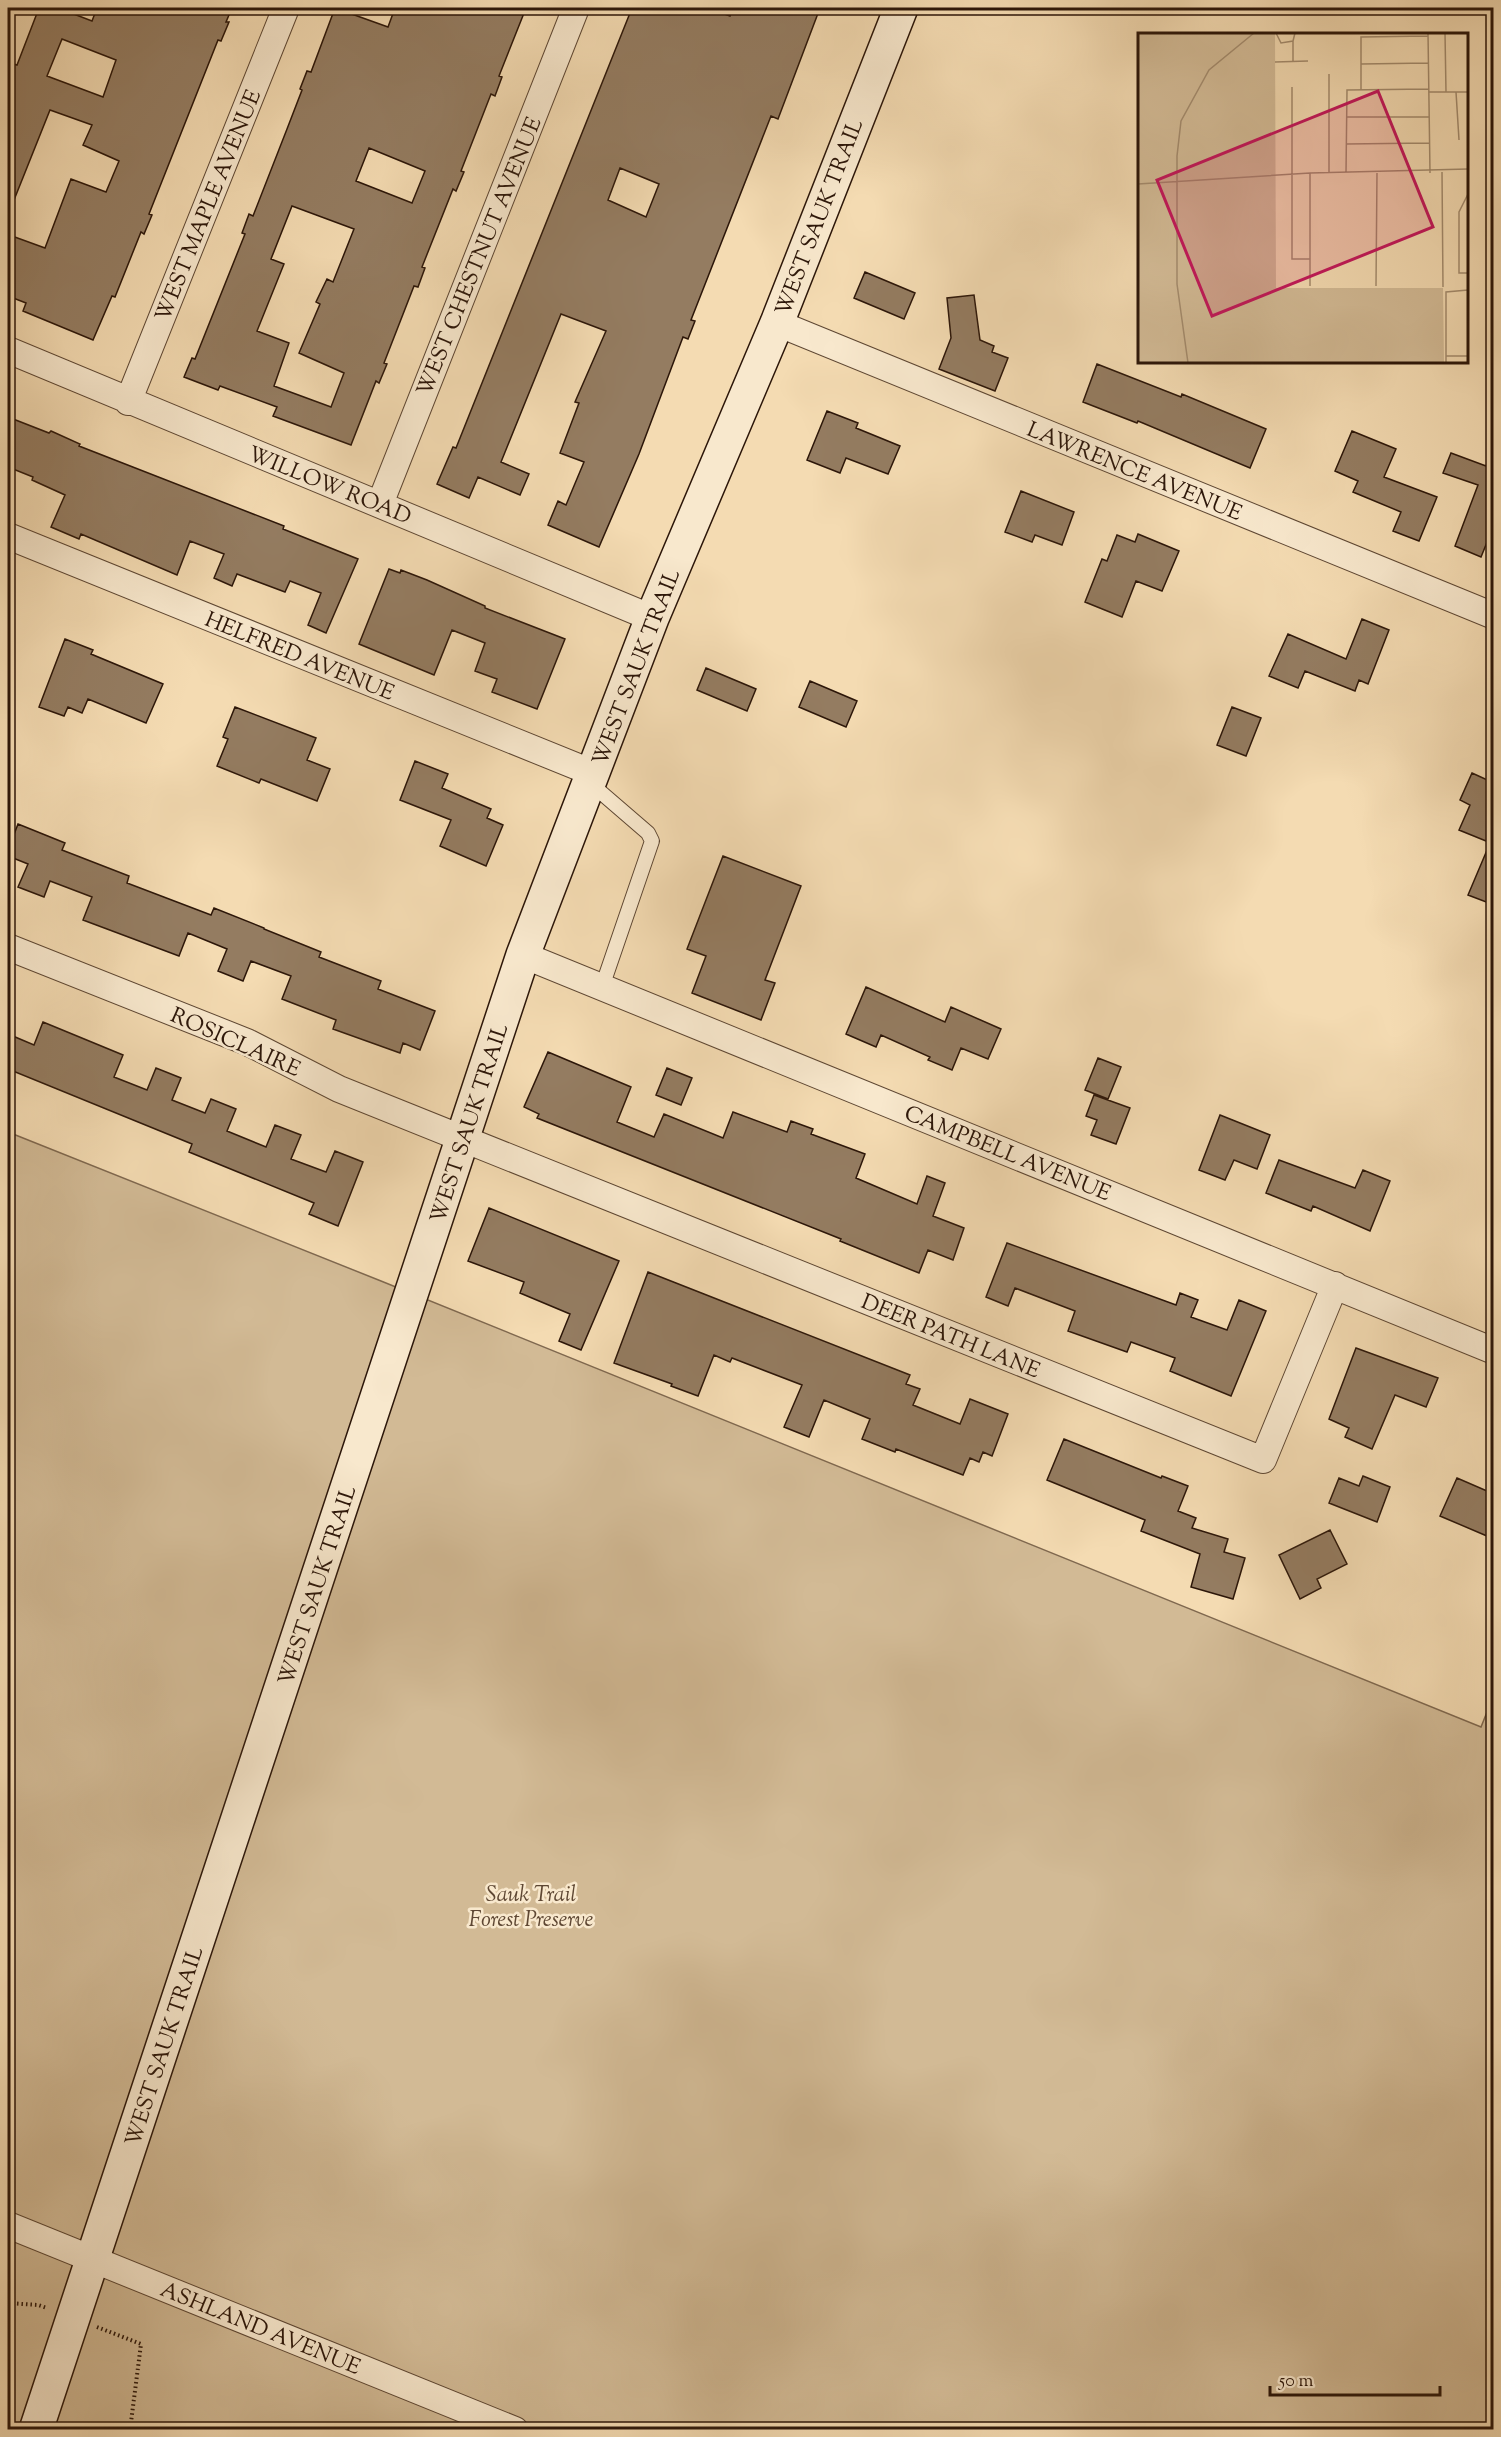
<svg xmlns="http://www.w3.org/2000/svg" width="1501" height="2437" font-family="'Sorts Mill Goudy',serif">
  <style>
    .green { fill: #d2ba95; stroke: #7f684f; stroke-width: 1.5 }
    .building { fill: #947c61; stroke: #2c1609; stroke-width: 1.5; fill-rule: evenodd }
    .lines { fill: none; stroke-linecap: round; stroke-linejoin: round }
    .service-casing { stroke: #5e4733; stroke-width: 16 }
    .minor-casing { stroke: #5e4733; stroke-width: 28 }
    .secondary-casing { stroke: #2c1609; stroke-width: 36 }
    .path { stroke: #2c1609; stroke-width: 4; stroke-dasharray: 1.5 3; stroke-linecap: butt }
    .service { stroke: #f8e8cd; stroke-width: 14 }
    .minor { stroke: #f8e8cd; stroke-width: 26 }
    .secondary { stroke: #f8e8cd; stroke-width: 33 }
    .labels { text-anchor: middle; stroke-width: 5; stroke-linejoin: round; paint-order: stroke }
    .street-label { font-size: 22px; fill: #2c1609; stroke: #f8e8cd }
    .park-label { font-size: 22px; font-style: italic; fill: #5e4733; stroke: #f8e8cd }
    .inset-road { fill: none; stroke: #a48c6e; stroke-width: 1.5 }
    .view { fill: #c2185b; fill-opacity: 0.15; stroke: #c2185b; stroke-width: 3 }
    .inset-edge { fill: none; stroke: #2c1609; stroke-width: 3 }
  </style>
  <rect width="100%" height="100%" fill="#f4dbb2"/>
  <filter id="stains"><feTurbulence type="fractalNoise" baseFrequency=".00333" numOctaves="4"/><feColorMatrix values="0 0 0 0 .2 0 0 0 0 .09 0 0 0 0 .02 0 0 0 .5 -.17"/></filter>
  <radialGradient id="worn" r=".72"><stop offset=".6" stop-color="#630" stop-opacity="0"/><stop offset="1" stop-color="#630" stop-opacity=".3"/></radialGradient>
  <path class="green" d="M8,1132L381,1281L1481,1727L1493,1697V2429H8Z"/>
  <path class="building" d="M39,8H58L92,21L97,8H232L226,22H229L221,41L218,40L149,214L152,215L144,234L141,232L115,297L112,296L93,340L23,311L26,303L8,296V249L12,236L45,248L71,179L106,192L119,161L83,145L92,125L50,110L8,215V78L13,64L17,65ZM62,39L116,60L103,97L47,76Z
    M335,8L388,27L395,8H526L499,76L502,77L495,96L491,94L461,171L464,172L456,191L453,189L422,267L425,268L418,287L414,286L384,363L387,364L379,383L376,381L351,445L273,416L277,407L220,386L218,390L184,377L192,358L195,359L245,234L242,233L249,214L253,216L287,129L302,90L300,89L307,71L311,72ZM369,148L425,171L412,203L356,181ZM292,206L354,229L333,282L327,279L316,302L320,304L299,353L344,373L331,407L274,386L289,343L257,331L284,264L271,259Z
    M632,8H708L730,16L733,8H762L778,14L781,8H820L778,119L771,116L691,320L695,321L688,339L683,337L639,454L599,547L548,525L558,501L566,505L584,462L560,453L579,403L575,402L606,331L561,314L501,462L529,474L520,495L478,477L469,498L437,484L453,447L456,448ZM620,168L659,184L646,217L608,200Z
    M865,272L915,293L904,319L854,298Z
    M974,295L980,340L994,346L992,352L1008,358L995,391L939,369L951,338L947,298Z
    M1097,364L1181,397L1182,394L1266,429L1250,468L1138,421L1137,423L1083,402Z
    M827,411L858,423L856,428L900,446L888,474L846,458L840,473L807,460Z
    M8,417L49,433L51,431L80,444L79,446L284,526L283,529L358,559L326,633L308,625L321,593L290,581L285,592L237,574L232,586L214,578L224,554L190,541L177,575L81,534L79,539L51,527L65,495L32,480L33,477L8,467Z
    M1352,431L1396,449L1384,477L1437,497L1419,541L1393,531L1401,512L1353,492L1358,481L1335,471Z
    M1492,450L1494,525L1481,557L1455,546L1478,485L1443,473L1451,453L1486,466Z
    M1021,491L1074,512L1062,545L1035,535L1032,542L1005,532Z
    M1138,534L1179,551L1162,591L1136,581L1122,617L1085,602L1102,559L1107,561L1117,535L1135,542Z
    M389,569L400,573L401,570L427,580L485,606V608L565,639L537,709L492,692L497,679L475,671L485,643L452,630L434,675L359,644Z
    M1362,619L1389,630L1368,684L1359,680L1355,691L1305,671L1298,688L1269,676L1288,634L1346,659Z
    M65,639L93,650L91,654L163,684L146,723L88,699L82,713L68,707L64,716L39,707Z
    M706,668L756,689L747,711L697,690Z
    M810,681L857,701L846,727L799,707Z
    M235,707L316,738L307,760L330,769L317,801L261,779L259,783L217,766L228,739L223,737Z
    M1232,707L1261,718L1246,756L1217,745Z
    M415,761L448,774L442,788L491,809L487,818L503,825L486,866L440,846L451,820L400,800Z
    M1472,773L1494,783V823L1486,841L1459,830L1470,805L1460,800Z
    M18,824L65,843L62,850L129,876L127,883L211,915L214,908L264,928V929L321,952L319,957L381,981L378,989L435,1011L420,1050L403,1043L400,1053L333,1029L336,1020L282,999L291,976L251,961L243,981L218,971L227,949L188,933L179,956L83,920L92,897L50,881L44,897L18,887L28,864L8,856V850Z
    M1493,836H1494V905L1468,895Z
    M723,856L801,886L765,980L775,983L761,1020L692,993L706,956L687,949Z
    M866,987L945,1022L951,1007L1001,1029L988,1059L961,1048L952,1070L928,1060L930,1057L881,1035L876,1047L846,1034Z
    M43,1022L123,1055L114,1077L147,1090L156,1068L181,1078L172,1100L205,1113L211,1099L236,1109L227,1131L266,1147L275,1125L301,1135L291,1159L326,1172L335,1151L363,1162L338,1226L309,1214L314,1203L189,1152L192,1144L8,1069V1034L34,1045Z
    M548,1052L631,1087L617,1122L654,1137L664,1114L723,1138L733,1112L787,1132L791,1121L813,1129L811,1134L865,1154L856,1178L917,1204L927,1176L945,1183L933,1216L964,1228L953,1260L928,1250L919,1273L840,1241L841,1239L537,1118L539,1114L524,1107Z
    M1098,1058L1121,1067L1108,1099L1085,1090Z
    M667,1068L692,1078L681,1105L656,1095Z
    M1094,1095L1130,1108L1116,1144L1091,1135L1097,1120L1086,1116Z
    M1220,1115L1270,1135L1257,1169L1234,1160L1225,1180L1199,1170Z
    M1279,1160L1355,1188L1363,1170L1390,1181L1370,1231L1313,1206L1311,1211L1266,1193Z
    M489,1208L619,1261L581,1350L559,1341L570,1314L520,1293L524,1282L468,1261Z
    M1007,1243L1176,1305L1180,1293L1198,1300L1191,1317L1227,1330L1239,1300L1266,1311L1231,1396L1170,1371L1175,1358L1131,1342L1127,1352L1068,1331L1075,1311L1015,1288L1008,1306L986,1297Z
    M648,1272L910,1375L906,1384L920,1389L913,1405L960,1424L970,1399L1008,1414L992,1456L983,1452L979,1462L970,1458L963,1475L896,1449L895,1452L862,1439L870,1419L824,1400L809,1437L784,1427L802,1385L732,1358L730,1362L714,1355L698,1396L671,1386L672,1384L614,1363Z
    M1356,1348L1438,1378L1426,1407L1395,1395L1372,1449L1345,1437L1349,1428L1329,1419Z
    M1064,1439L1161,1478L1162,1476L1188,1486L1178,1511L1196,1518L1192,1528L1228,1539L1224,1552L1245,1558L1233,1599L1191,1587L1200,1554L1141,1531L1145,1520L1047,1480Z
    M1363,1476L1390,1487L1377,1522L1329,1503L1339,1478L1359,1486Z
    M1457,1478L1494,1494V1539L1440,1516Z
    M1330,1530L1347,1564L1317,1579L1321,1588L1300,1599L1279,1555Z"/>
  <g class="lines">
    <defs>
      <path id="service" d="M590,783L648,833L652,841L602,987"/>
      <path id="minor" d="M777,323L1494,616
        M8,350L652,618
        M128,402L286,8
        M380,504L576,8
        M8,536L593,773
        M8,947L247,1042L339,1089L1263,1460L1335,1285
        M523,955L1494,1351
        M8,2225L515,2430"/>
      <path id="secondary" d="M36,2430L523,955L652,618L777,323L901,8"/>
    </defs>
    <use href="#service" class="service-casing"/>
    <use href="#minor" class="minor-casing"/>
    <use href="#secondary" class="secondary-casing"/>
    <path class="path" d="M8,2303L38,2305L47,2308
      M97,2327L141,2344L130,2430"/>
    <use href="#service" class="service"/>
    <use href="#minor" class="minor"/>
    <use href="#secondary" class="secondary"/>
  </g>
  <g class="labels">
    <g class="street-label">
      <text transform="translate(207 205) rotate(-68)" y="8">WEST MAPLE AVENUE</text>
      <text transform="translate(818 217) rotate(-69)" y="8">WEST SAUK TRAIL</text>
      <text transform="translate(478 256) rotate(-68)" y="8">WEST CHESTNUT AVENUE</text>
      <text transform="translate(1135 470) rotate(22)" y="8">LAWRENCE AVENUE</text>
      <text transform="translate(330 484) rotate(22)" y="8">WILLOW ROAD</text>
      <text transform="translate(300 655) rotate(22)" y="8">HELFRED AVENUE</text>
      <text transform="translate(635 667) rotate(-69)" y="8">WEST SAUK TRAIL</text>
      <text transform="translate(236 1041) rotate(24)" y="8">ROSICLAIRE</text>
      <text transform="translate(468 1123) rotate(-72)" y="8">WEST SAUK TRAIL</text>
      <text transform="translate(1008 1152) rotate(22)" y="8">CAMPBELL AVENUE</text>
      <text transform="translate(951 1335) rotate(22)" y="8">DEER PATH LANE</text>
      <text transform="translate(316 1585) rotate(-72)" y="8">WEST SAUK TRAIL</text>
      <text transform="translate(163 2046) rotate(-72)" y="8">WEST SAUK TRAIL</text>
      <text transform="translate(261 2327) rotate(22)" y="8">ASHLAND AVENUE</text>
    </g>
    <g class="park-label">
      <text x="531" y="1901">Sauk Trail<tspan x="531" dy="25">Forest Preserve</tspan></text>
    </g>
  </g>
  <g transform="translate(1138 33)">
    <rect width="330" height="330" fill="#f4dbb2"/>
    <path d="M0,0H137L138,255H305L306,330H0Z" fill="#d2ba95"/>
    <path class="inset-road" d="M138,0L143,10L155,8L157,0M290,0L292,140M307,0L308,59M155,28V8M137,29L170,28M223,31L291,30M154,54V226H172M223,57V4L290,3M291,59H330M318,59L321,107M208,84H291M208,111L291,110M304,139L305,254M191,140V41M208,140L209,57L291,56M0,151L172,140L330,136M330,161L321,179V240H330M172,253V140M238,253L239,140M308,323H330M50,330L39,251V123L43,88L71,37L116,0M308,330V259L330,257"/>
    <path class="view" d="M240,58L295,194L74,283L19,147Z"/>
    <rect width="330" height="330" class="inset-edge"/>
  </g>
  <rect width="1501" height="2437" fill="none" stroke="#f4dbb2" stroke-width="30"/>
  <rect x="9" y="9" width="1483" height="2419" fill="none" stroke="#2c1609" stroke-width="3"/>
  <rect x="15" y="15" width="1471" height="2407" fill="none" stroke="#2c1609" stroke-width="1.5"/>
  <path d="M1270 2386v9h170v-9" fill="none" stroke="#2c1609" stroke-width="3"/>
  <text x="1279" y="2386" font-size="18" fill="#2c1609" stroke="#f8e8cd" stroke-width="4.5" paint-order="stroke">50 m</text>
  <rect width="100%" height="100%" filter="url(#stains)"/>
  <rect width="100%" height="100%" fill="url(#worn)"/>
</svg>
